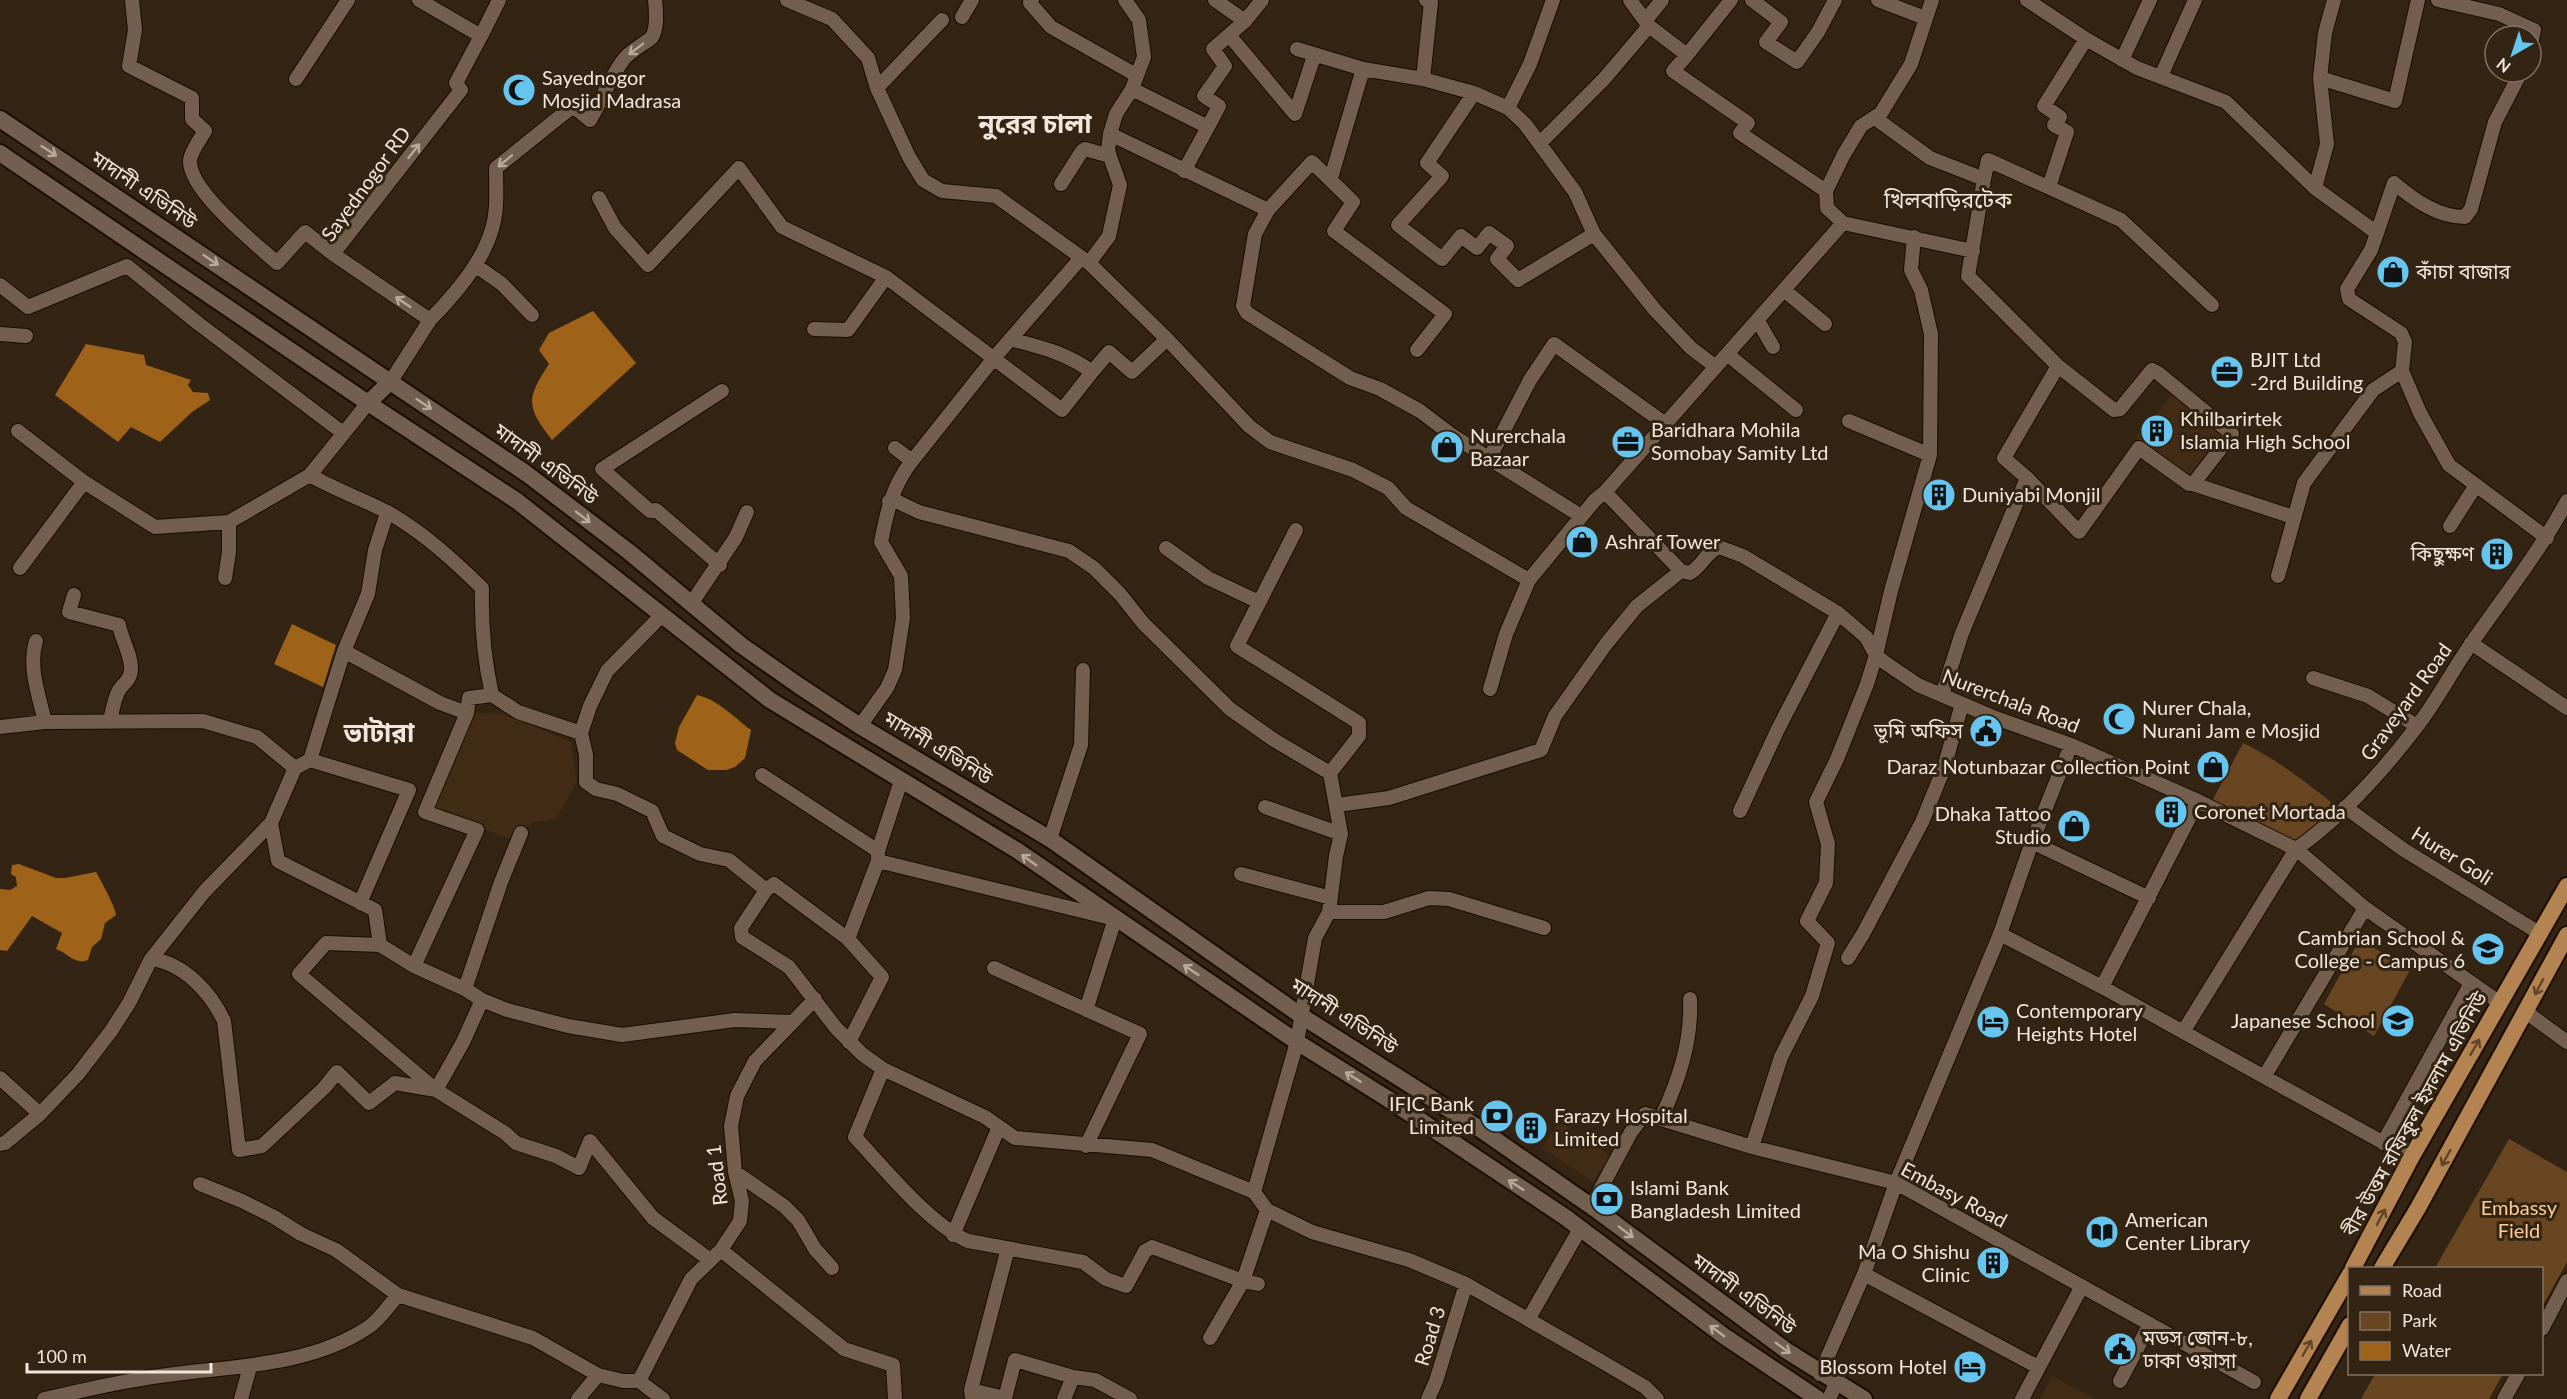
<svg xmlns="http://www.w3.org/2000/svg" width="2567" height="1399" font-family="Lato,'Noto Sans Bengali',sans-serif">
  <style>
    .built { fill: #422c15 }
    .green { fill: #684622 }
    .water { fill: #9e6319 }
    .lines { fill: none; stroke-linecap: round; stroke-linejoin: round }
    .minor-casing { stroke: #1c0d00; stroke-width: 16 }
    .secondary-casing { stroke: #1c0d00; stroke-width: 20 }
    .primary-casing { stroke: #1c0d00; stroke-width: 20 }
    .minor { stroke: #725f4d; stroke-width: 14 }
    .secondary { stroke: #725f4d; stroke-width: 16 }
    .primary { stroke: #b38351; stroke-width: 16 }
    .oneway { stroke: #b8a99b }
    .oneway2 { stroke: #604529 }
    .labels { text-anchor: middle; stroke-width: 6; stroke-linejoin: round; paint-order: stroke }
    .poi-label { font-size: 20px; fill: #f1e6db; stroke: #342413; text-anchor: start }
    .street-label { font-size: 20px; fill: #f1e6db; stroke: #342413 }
    .park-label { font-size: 20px; fill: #fdcb9a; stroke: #342413 }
    .quarter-label { font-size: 22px; fill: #f1e6db; stroke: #342413 }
    .district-label { font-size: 26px; font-weight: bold; fill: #f1e6db; stroke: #342413 }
  </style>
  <rect width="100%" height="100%" fill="#342413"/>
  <path class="built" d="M2175,392L2230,435L2190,483L2134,438Z
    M477,713L504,714L571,742L577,782L556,819L535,822L507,838L431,808L470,717Z
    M1559,1122L1611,1156L1593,1182L1542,1148Z
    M2052,1376L2095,1399H2040Z"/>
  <path class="green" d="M2243,743C2276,759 2303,780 2332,803L2299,845L2211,803Z
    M2360,939L2410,970L2374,1036L2324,1004Z
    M2509,1139L2567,1172V1262L2542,1307V1268H2435Z
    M2375,1374H2503L2489,1399H2361Z"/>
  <path class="water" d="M593,311L636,363L552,440C526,406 526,399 549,364L539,350L549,333Z
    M86,344L144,355L146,365L191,380L188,385L193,392L208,393L210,400L192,412L160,442L131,427L118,442L55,395Z
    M292,624L336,645L323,687L274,664Z
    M697,695C717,699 735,718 751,730L745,758L735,767L726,770H708L677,750L675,743L679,727Z
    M19,864L56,878H65L96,872C101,881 115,906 116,915L105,923L101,939L92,947L88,960C74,965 68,953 56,949L62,933L32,916L7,951L0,950V889L10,890L17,886L16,877L11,874L12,865Z"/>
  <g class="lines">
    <defs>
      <path id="minor" d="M132,0L135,30L129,66L192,98V119L205,131C201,138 191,151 190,160C188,190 255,243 277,263L305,232L333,254
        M419,0L481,36L499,0
        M787,0L832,19L868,58L877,88L909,157L923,180L942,191L996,196L1089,263L1167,339L1249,426L1270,442L1353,470L1388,488L1406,508L1529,580
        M1032,0L1030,3L1051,27L1136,75
        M1215,0L1245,21
        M1752,0L1781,22L1766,42L1797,62L1818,32L1835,0
        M1878,0L1925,18
        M2027,0L2086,39L2137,68L2226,102L2315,188L2377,233L2371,250L2347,289L2349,299L2401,333L2405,342L2402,371L2420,413L2449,465L2547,538
        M2438,0L2499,14L2534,30L2531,45
        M962,17L972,0
        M1645,21L1662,0
        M1649,26L1687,55L1673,71L1748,123L1740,133L1826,191
        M1229,35L1295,114L1314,56
        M481,36L456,83L461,90L333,254L430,320C454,295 482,264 492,229C498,210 496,188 496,168L573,106L590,120C600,103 612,74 624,59C631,50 649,41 652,37C658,27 656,11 655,0
        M1297,49L1363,69L1423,79L1474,93L1508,108L1525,124L1575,192L1594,234L1655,310L1691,348L1716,367
        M1687,55L1731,0
        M2122,60L2150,0
        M2161,76L2195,0
        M2320,78L2395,101L2418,0
        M296,79L348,0
        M1423,79L1431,2L1426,0
        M877,88L942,20
        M1132,89L1208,127L1184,171
        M1474,93L1427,163L1442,176L1398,225L1442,259L1461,236L1477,248L1489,233L1507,246L1497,259L1518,280L1594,234
        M1508,108L1530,64L1553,0
        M1875,118L1930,158L1984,179L1988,160L2121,220L2212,305
        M1208,127L1219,106L1204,96L1225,66L1213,49L1245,21L1262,0
        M1110,134L1268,210
        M1540,143L1604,79L1649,26L1630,0
        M1331,178L1363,69
        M1061,184L1082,151L1085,149L1110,156
        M2049,187L2067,132L2054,125L2060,117L2044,106L2086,39
        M2315,188L2327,144L2320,78L2325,33L2334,0
        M599,198L615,228L648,265L739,168L782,227L886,277L1062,410L1092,372
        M1843,223L1973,251
        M2377,233L2394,183C2414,200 2438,217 2465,217L2471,209L2495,122L2521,72
        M1089,263L1109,236L1120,185L1108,151L1110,134L1116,114L1132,89L1144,57L1139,20L1125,0
        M475,265L502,284L532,315
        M0,285L28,307L127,266L199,324L343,433
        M1784,290L1825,324
        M1758,321L1773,347
        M814,329L848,330L886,277
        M0,334L26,336
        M1010,339C1040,347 1067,353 1092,372L1109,352L1132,372L1167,339
        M1417,350L1445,314L1334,231L1353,202L1312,162L1268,210L1255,234L1243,306L1247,313L1350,378L1380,389L1420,411L1453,436L1581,516
        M1727,354L1796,410
        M2058,366L2114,410L2120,409L2152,370L2158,373L2232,434L2193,484L2293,517
        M391,381L430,320
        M1849,421L1930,455
        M18,431L84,482L155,527L229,522L310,475C335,490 363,499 389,513C424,533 453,560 482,588C481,625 484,659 492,695L518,712L581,733L586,755V782L596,789L617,794L652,811L663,836L700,854L729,860L766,890L741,928L742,937L789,967L836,1028L862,1054L883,1069L985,1117L1015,1138L1152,1150L1254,1192L1267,1210L1312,1232L1409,1260L1466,1284L1606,1364L1645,1387L1657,1399
        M895,448L912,461L994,358L1081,258
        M1490,457L1530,380L1554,344L1664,423
        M310,475L368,403
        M2027,478L2079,532L2139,448L2189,484H2193
        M1605,492L1681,571L1690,573C1702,566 1706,552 1719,547L1743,556L1838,613L1866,637L1876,655L1884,662L1918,685L1993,717L2071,745L2198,801L2296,849L2365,908L2500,1003
        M889,501L892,499L919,512L1069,551L1094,568L1120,594L1143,623L1230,709L1274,740L1330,773L1341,834L1336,856L1329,912L1315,938L1297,1042L1254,1192
        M2450,526L2476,485
        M1296,530L1237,646L1359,723V736L1330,773
        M1166,548L1208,578L1259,602
        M720,565L656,510L650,511L602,469L722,391
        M20,568L84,482
        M2278,576L2304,483L2373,390L2402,371
        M225,578L229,552V522
        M74,595L69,612L119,625C122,641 132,655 131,671C130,680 124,683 119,690C114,699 112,712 110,722
        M691,604L736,537L747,512
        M36,641C28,667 39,696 45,722
        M2471,643L2567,708
        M344,651L440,703L467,713
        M2313,678L2368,696L2417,726
        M1490,689L1506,634L1529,580L1595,500L1605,492L1843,223L1827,208L1826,191L1844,154L1861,126L1881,113L1911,64L1932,0
        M1942,695L1962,633L2027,478L2004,458L2058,366L1968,276L1984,179
        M860,726L887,688L895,670L903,618L901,576L881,542C887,512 892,486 912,461
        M0,727L45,722L203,721L257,737L295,768
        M581,733L590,706L607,671L662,615
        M310,760L409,790L360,903
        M762,775L878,851
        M1337,805L1389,798L1541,750L1555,716L1606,644L1637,606L1681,571
        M1265,807L1341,834
        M2345,807L2404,850L2541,934
        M1740,811L1778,729L1838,613
        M1050,839L1081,745L1083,670
        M2032,842L2149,898
        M878,861L1115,919L1086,1010
        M1241,874L1331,898
        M766,890L774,884L848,939L882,977L849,1042
        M1329,912H1384L1429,898L1449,899L1544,928
        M2000,934L2102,987L2411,1158
        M848,939L878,861V851L901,781
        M380,945L375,910L278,861L271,823L295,768L310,760L344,651L368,594L375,550L387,513
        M1848,958L1863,934L1922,822L1944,768L1962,704
        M151,959C184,963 211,993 224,1021L239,1150L262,1146L324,1088L337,1072L369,1103L395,1083L436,1090L463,1042L482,1000
        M414,966L477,830L425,812L467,713L469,698L492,695
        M994,968L1140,1034L1086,1146
        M2102,987L2198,801
        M465,989L501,882L521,833
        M2526,1012L2567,1042
        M2183,1032L2296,849C2343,816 2383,771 2418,725C2438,699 2453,669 2473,641C2505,595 2540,551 2567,501
        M883,1069L855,1137C885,1169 929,1224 968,1241L1083,1262L1106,1279L1126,1286L1145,1251L1152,1247L1243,1281L1258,1284
        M2264,1077L2365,908
        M0,1078L40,1114
        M1661,1118C1679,1080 1692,1041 1690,999
        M2383,1143L2471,983
        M0,1144L5,1143L40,1114L78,1074L111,1031L129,1003L151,959L204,892L271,823
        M1752,1147L1781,1057L1812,996L1828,943L1807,921L1826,883L1828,844L1816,802L1837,759L1867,684L1876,655L1891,591L1930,455L1931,334L1921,290L1911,270L1914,237
        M735,1172L784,1206L798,1220L815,1249L832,1268
        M200,1184L242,1201L274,1217L301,1234L336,1250L398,1295
        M1591,1207L1631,1132L1645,1114L1752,1147L1896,1183L2254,1382
        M953,1235L999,1127
        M721,1250L844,1349L893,1365L895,1399
        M710,1260L653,1218L590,1141L579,1168L556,1156L516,1143L505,1133L436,1090L299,974L326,943L380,945L414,966L465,989L482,1000L507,1010L568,1026L622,1035L735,1020L793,1022
        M1864,1274L2038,1367
        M1529,1318L1580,1229
        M2542,1329L2567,1281
        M1210,1338L1243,1281L1267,1210
        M1820,1374L1864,1274L1896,1183L2000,934L2032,842L2071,745
        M639,1381L691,1279L721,1250L740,1221L742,1201L735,1172L731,1126L737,1096L755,1061L815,999
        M2120,1381L2150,1324
        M971,1390L1005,1398L1015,1360L1073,1377L1095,1380L1130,1399
        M972,1397L971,1390L1008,1248
        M44,1399C90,1389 136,1378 183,1373C243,1366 315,1363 367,1328C379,1321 389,1305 398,1295L533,1338L598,1375L623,1381H639L663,1399
        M241,1399L250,1367
        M578,1399L598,1375
        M1064,1399L1073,1377
        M1428,1399L1436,1381L1466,1284
        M1829,1399L1836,1383
        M2022,1399L2082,1286
        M2504,1399L2518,1374"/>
      <path id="secondary" d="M0,119L527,474L628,551L741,645L798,685L860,726L1050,839L1303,1017L1480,1129L1598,1211L1787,1351L1864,1399
        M0,153L368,403L517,501L770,700L1018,851L1297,1042L1388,1099L1565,1217L1724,1336L1818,1399
        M368,403L391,381"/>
      <path id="primary" d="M2353,1268L2411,1158L2567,886
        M2382,1268L2418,1208L2567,935
        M2278,1399L2350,1274
        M2308,1399L2350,1325"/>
    </defs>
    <use href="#minor" class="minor-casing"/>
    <use href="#secondary" class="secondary-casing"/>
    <use href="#primary" class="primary-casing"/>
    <use href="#minor" class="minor"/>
    <use href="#secondary" class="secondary"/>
    <use href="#primary" class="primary"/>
  </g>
  <defs><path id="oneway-shaft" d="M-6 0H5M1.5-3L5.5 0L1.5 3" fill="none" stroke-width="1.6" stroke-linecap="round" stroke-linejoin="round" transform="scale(1.5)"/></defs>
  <g class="oneway">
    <use href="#oneway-shaft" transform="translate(636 49) rotate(143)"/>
    <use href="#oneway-shaft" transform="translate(49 151) rotate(33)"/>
    <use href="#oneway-shaft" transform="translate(414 151) rotate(-52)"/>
    <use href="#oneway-shaft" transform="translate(505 161) rotate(141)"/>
    <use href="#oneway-shaft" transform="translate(211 260) rotate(34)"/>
    <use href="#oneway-shaft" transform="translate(403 302) rotate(-146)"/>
    <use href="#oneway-shaft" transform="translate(424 404) rotate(34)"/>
    <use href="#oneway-shaft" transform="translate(583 517) rotate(38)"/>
    <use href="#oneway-shaft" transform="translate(1029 860) rotate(-145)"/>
    <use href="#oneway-shaft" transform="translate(1191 970) rotate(-146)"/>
    <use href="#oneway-shaft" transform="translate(1353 1077) rotate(-148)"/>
    <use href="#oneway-shaft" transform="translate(1516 1185) rotate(-147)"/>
    <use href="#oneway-shaft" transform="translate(1626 1232) rotate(37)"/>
    <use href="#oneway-shaft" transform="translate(1717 1331) rotate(-144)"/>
    <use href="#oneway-shaft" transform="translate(1783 1348) rotate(36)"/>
  </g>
  <g class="oneway2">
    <use href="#oneway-shaft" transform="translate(2539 987) rotate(118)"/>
    <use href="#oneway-shaft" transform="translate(2475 1047) rotate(-60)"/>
    <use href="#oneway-shaft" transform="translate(2446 1158) rotate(119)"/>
    <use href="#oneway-shaft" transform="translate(2381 1217) rotate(-62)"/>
    <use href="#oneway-shaft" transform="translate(2307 1348) rotate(-60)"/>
  </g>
  <defs>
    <symbol id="mosque-disc" viewBox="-11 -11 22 22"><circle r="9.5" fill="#65c5ef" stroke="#342413"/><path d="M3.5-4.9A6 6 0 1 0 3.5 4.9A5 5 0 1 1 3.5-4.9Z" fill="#111"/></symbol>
    <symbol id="shop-disc" viewBox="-11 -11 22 22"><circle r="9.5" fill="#65c5ef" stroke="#342413"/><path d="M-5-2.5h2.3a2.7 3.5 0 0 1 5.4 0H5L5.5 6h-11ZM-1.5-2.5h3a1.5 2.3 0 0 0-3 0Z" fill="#111"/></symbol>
    <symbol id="office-disc" viewBox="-11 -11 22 22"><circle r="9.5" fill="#65c5ef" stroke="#342413"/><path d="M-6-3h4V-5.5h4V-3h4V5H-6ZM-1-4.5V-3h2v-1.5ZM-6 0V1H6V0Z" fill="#111"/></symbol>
    <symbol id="building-disc" viewBox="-11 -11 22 22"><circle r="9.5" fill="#65c5ef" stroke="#342413"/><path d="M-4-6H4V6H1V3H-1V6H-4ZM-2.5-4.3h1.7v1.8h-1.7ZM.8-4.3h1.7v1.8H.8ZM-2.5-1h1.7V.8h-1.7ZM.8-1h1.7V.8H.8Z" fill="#111"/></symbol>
    <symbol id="civic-disc" viewBox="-11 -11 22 22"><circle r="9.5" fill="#65c5ef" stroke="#342413"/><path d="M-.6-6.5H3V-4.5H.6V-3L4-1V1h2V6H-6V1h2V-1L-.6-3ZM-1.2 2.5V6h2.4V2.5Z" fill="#111"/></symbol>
    <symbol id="university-disc" viewBox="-11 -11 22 22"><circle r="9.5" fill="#65c5ef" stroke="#342413"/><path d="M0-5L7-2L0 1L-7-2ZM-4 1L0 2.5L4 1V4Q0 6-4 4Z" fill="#111"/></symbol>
    <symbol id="school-disc" viewBox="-11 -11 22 22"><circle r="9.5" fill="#65c5ef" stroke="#342413"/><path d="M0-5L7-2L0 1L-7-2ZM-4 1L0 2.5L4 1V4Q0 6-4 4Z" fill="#111"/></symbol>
    <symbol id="hotel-disc" viewBox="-11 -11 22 22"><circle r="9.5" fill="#65c5ef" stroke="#342413"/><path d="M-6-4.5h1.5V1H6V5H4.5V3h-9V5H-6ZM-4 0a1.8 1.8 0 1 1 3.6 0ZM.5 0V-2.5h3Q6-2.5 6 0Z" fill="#111"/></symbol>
    <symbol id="bank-disc" viewBox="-11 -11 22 22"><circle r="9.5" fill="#65c5ef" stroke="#342413"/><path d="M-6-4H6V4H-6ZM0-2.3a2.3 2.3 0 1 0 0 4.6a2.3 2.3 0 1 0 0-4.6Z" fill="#111"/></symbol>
    <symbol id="library-disc" viewBox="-11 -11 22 22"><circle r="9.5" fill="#65c5ef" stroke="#342413"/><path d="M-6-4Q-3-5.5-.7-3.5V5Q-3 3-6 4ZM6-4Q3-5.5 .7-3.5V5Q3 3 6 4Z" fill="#111"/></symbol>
  </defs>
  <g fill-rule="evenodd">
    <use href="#mosque-disc" x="500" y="71" width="38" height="38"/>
    <use href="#shop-disc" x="2374" y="253" width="38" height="38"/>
    <use href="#office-disc" x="2208" y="353" width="38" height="38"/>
    <use href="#building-disc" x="2138" y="412" width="38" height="38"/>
    <use href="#office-disc" x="1609" y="423" width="38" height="38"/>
    <use href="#shop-disc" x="1428" y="428" width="38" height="38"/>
    <use href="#building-disc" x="1920" y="476" width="38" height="38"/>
    <use href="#shop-disc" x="1563" y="523" width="38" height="38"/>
    <use href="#building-disc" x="2478" y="535" width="38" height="38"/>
    <use href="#mosque-disc" x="2100" y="700" width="38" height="38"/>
    <use href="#civic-disc" x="1967" y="712" width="38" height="38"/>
    <use href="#shop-disc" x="2194" y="748" width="38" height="38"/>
    <use href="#building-disc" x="2152" y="793" width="38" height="38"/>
    <use href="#shop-disc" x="2055" y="807" width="38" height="38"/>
    <use href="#university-disc" x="2469" y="930" width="38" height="38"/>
    <use href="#school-disc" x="2379" y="1002" width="38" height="38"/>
    <use href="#hotel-disc" x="1974" y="1003" width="38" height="38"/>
    <use href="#bank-disc" x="1478" y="1097" width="38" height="38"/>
    <use href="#building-disc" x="1512" y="1109" width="38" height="38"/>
    <use href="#bank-disc" x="1588" y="1180" width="38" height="38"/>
    <use href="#library-disc" x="2083" y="1213" width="38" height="38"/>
    <use href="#building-disc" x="1974" y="1244" width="38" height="38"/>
    <use href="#civic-disc" x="2101" y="1330" width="38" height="38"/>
    <use href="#hotel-disc" x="1951" y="1348" width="38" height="38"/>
  </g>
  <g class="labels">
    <g class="poi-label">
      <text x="542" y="85">Sayednogor<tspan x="542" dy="23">Mosjid Madrasa</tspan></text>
      <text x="2416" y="279">কাঁচা বাজার</text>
      <text x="2250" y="367">BJIT Ltd<tspan x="2250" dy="23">-2rd Building</tspan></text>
      <text x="2180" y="426">Khilbarirtek<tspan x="2180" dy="23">Islamia High School</tspan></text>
      <text x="1651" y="437">Baridhara Mohila<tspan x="1651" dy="23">Somobay Samity Ltd</tspan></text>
      <text x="1470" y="443">Nurerchala<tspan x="1470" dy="23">Bazaar</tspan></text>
      <text x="1962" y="502">Duniyabi Monjil</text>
      <text x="1605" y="549">Ashraf Tower</text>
      <text x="2474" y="561" text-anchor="end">কিছুক্ষণ</text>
      <text x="2142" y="715">Nurer Chala,<tspan x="2142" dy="23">Nurani Jam e Mosjid</tspan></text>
      <text x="1963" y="738" text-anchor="end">ভূমি অফিস</text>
      <text x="2190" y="774" text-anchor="end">Daraz Notunbazar Collection Point</text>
      <text x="2194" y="819">Coronet Mortada</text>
      <text x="2051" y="821" text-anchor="end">Dhaka Tattoo<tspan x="2051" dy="23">Studio</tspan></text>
      <text x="2465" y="945" text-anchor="end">Cambrian School &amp;<tspan x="2465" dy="23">College - Campus 6</tspan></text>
      <text x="2016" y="1018">Contemporary<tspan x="2016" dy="23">Heights Hotel</tspan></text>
      <text x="2375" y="1028" text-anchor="end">Japanese School</text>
      <text x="1474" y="1111" text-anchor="end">IFIC Bank<tspan x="1474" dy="23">Limited</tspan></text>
      <text x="1554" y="1123">Farazy Hospital<tspan x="1554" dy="23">Limited</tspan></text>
      <text x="1630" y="1195">Islami Bank<tspan x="1630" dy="23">Bangladesh Limited</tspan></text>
      <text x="2125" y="1227">American<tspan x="2125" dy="23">Center Library</tspan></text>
      <text x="1970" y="1259" text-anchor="end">Ma O Shishu<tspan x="1970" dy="23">Clinic</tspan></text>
      <text x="2143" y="1345">মডস জোন-৮,<tspan x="2143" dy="23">ঢাকা ওয়াসা</tspan></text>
      <text x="1947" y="1374" text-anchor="end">Blossom Hotel</text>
    </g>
    <g class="street-label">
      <text transform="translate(366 184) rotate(-54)" y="7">Sayednogor RD</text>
      <text transform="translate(144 190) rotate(34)" y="7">মাদানী এভিনিউ</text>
      <text transform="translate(546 464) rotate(36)" y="7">মাদানী এভিনিউ</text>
      <text transform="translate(2011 701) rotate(21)" y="7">Nurerchala Road</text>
      <text transform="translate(2406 702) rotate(-54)" y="7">Graveyard Road</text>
      <text transform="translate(938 748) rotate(31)" y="7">মাদানী এভিনিউ</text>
      <text transform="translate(2452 856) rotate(32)" y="7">Hurer Goli</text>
      <text transform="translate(1344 1016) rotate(33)" y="7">মাদানী এভিনিউ</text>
      <text transform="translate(2415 1114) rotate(-61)" y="7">বীর উত্তম রফিকুল ইসলাম এভিনিউ</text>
      <text transform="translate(717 1175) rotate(-97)" y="7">Road 1</text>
      <text transform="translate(1954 1195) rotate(28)" y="7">Embasy Road</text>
      <text transform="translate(1744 1294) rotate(36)" y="7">মাদানী এভিনিউ</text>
      <text transform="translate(1430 1336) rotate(-73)" y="7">Road 3</text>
    </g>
    <g class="park-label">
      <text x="2519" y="1215">Embassy<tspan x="2519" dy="23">Field</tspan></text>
    </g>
    <g class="quarter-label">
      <text x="1948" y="208">খিলবাড়িরটেক</text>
    </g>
    <g class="district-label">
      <text x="1035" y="133">নুরের চালা</text>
      <text x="379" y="742">ভাটারা</text>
    </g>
  </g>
  <rect x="2348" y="1267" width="195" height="108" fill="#342413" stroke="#807263" stroke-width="1.5"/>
  <rect x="2360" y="1286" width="30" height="9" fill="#b38351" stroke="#807263" stroke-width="1.5"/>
  <text x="2402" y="1297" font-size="18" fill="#f1e6db">Road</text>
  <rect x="2360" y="1312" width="30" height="18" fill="#684622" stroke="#807263" stroke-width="1.5"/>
  <text x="2402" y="1327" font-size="18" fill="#f1e6db">Park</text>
  <rect x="2360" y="1342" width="30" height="18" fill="#9e6319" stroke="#807263" stroke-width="1.5"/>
  <text x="2402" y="1357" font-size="18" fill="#f1e6db">Water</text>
  <g transform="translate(2513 54) rotate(219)"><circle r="28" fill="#342413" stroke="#807263" stroke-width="1.5"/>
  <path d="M0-4.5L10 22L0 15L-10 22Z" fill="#65c5ef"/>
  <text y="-9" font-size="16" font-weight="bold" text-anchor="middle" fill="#f1e6db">N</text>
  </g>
  <path d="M27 1363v9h184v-9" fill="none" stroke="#f1e6db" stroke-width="3"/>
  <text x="36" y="1363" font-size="18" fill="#f1e6db" stroke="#342413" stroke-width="4.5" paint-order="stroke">100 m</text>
</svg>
